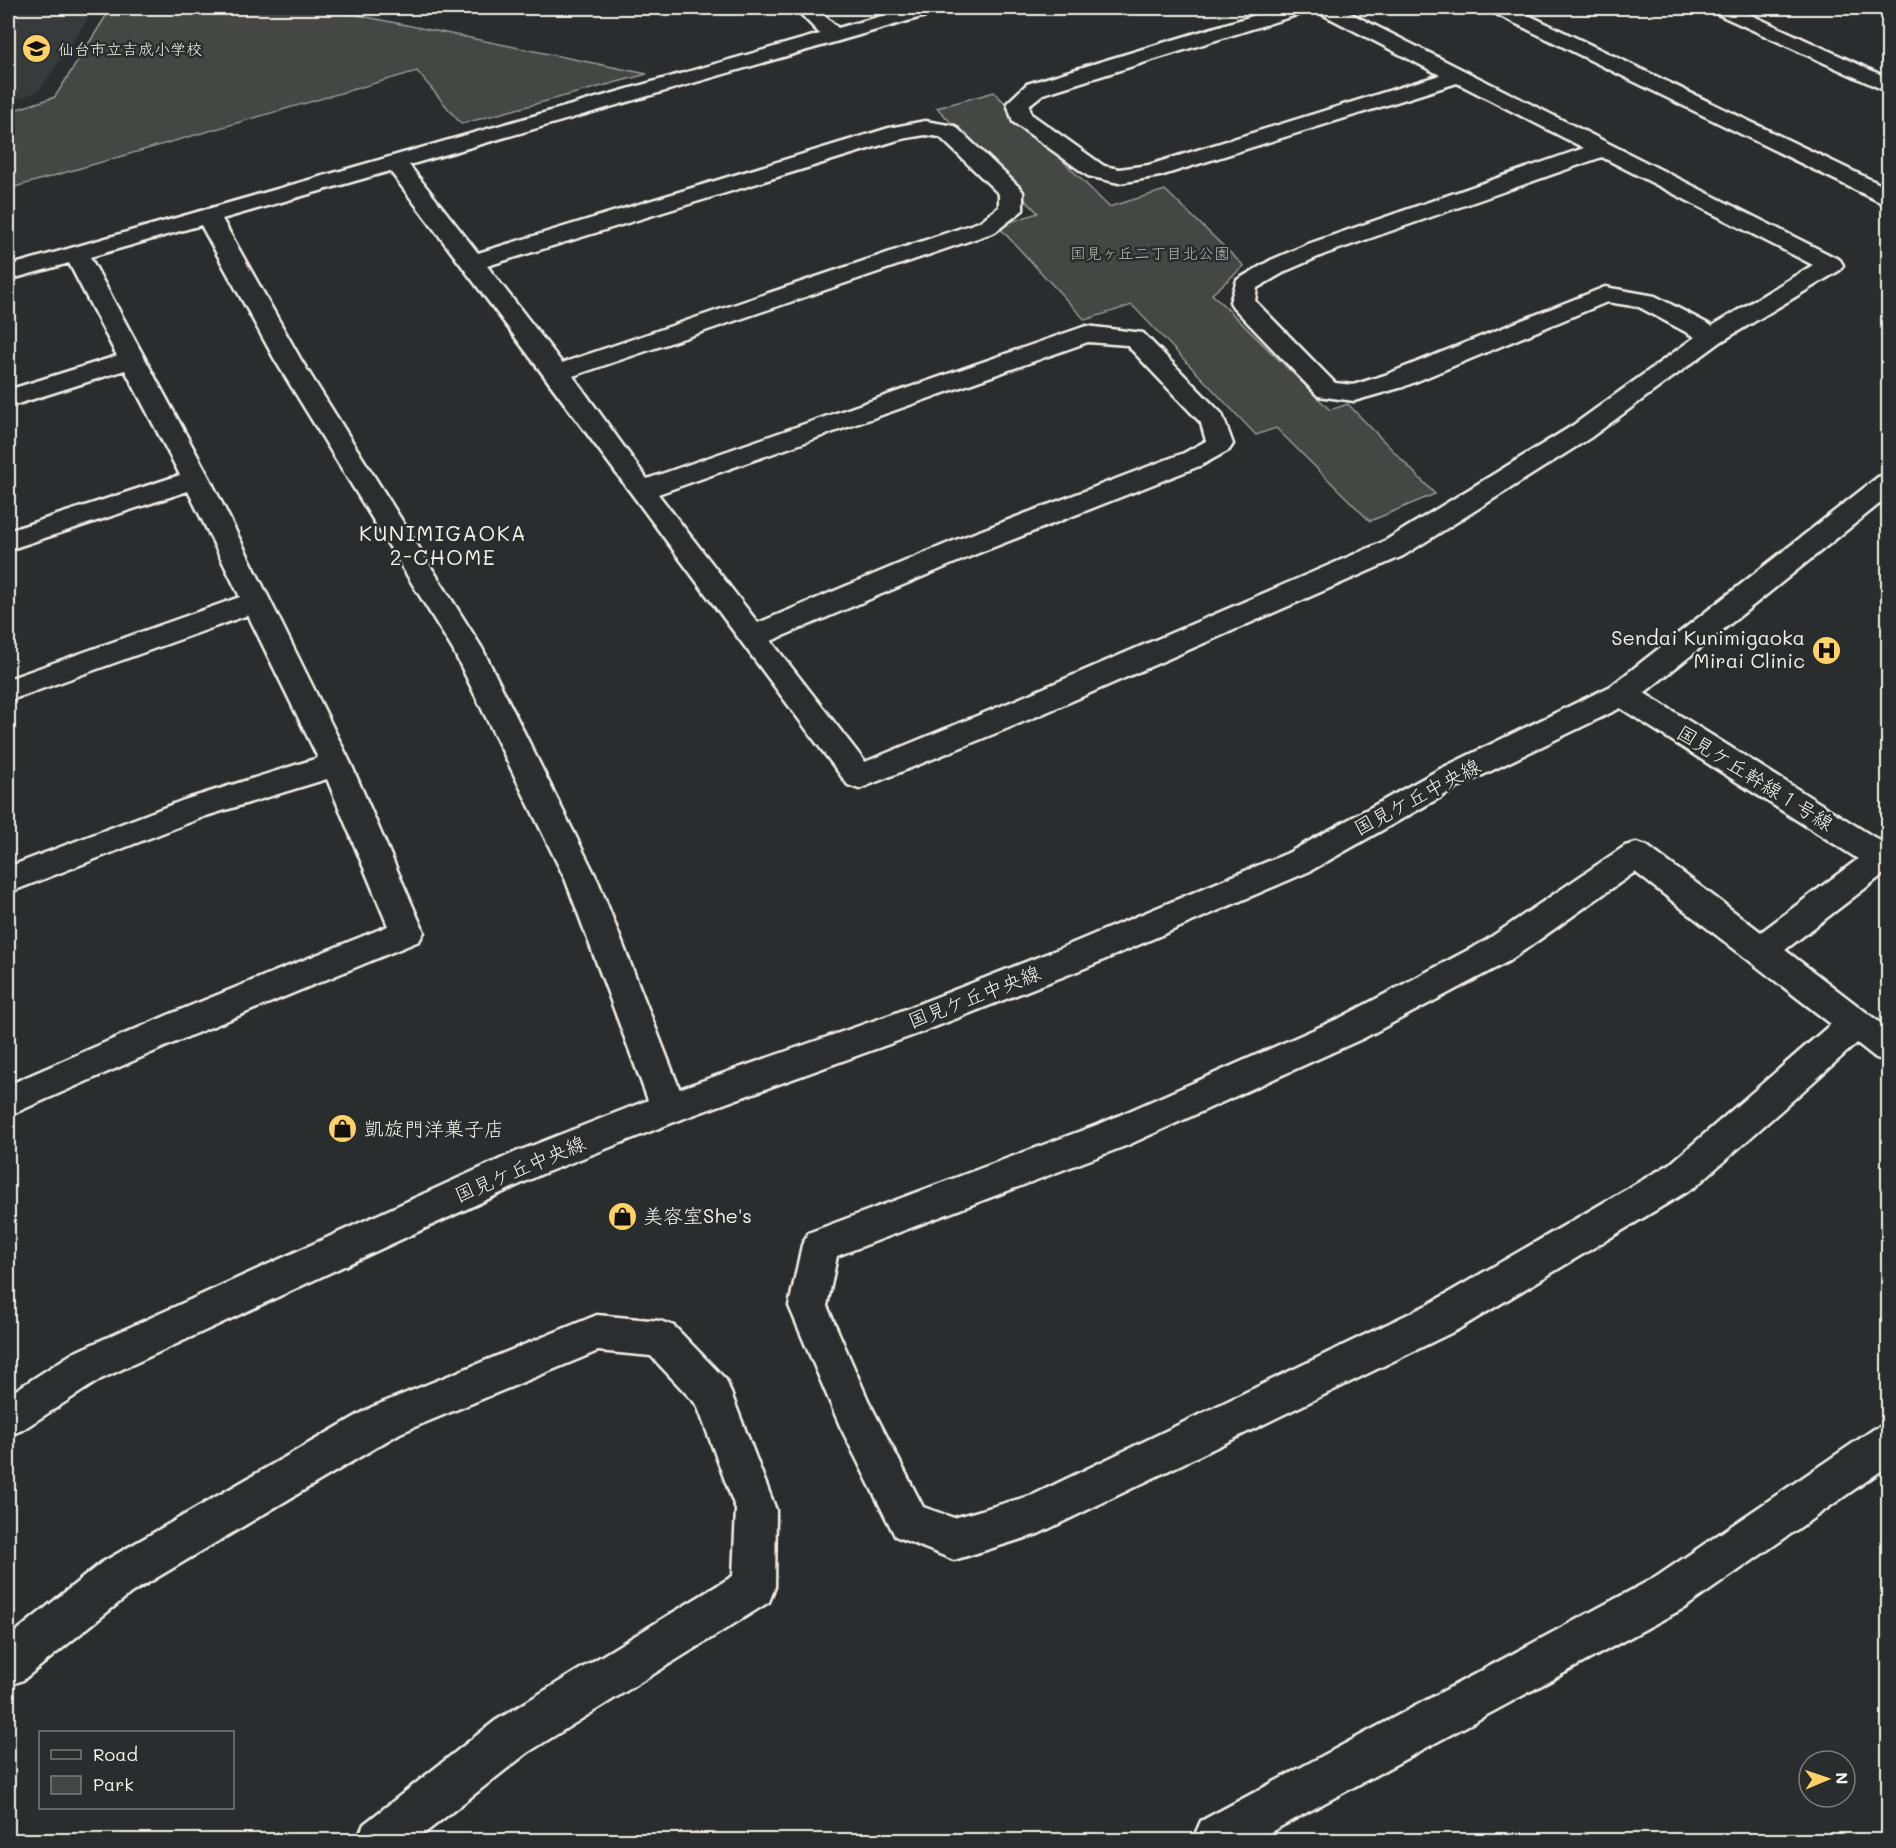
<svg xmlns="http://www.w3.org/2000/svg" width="1896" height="1848" font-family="Mali,'Klee One',sans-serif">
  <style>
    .built { fill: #373a3a }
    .green { fill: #444645; stroke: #9c9c96; stroke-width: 1.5 }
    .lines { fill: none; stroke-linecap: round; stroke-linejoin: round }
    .minor-casing { stroke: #f4f1e8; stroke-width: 5 }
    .tertiary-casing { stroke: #f4f1e8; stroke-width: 5 }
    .minor { fill: #2a2d2e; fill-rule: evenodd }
    .tertiary { fill: #2a2d2e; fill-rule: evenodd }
    .labels { text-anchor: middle; stroke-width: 5; stroke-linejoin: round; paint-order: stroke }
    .far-poi-label { font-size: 16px; fill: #f4f1e8; stroke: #2a2d2e; text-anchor: start }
    .far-park-label { font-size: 16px; fill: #b6b5af; stroke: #2a2d2e }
    .poi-label { font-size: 20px; fill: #f4f1e8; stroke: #2a2d2e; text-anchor: start }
    .street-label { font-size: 20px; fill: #f4f1e8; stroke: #2a2d2e }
    .neighbourhood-label { font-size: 21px; letter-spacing: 1.5px; fill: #f4f1e8; stroke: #2a2d2e }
  </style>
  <rect width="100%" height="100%" fill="#2a2d2e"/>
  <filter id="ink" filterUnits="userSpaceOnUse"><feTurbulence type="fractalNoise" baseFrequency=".0167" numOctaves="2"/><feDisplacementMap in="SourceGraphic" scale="12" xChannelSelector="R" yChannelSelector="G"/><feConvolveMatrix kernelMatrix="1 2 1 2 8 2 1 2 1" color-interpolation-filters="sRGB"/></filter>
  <g filter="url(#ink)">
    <path class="built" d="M8,8H95L39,91L8,103Z"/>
    <path class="green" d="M111,8H322L647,74L461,124L417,71L8,189V112L55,97Z
      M994,92L1109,207L1165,190L1244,266L1212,294L1330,410L1348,404L1435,494L1370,521L1276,428L1256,435L1132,305L1085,320L998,226L1038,213L937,108Z"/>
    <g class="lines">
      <defs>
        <path id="minor" d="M795,8H816L838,28L911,8H942L939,12L409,165L478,253L889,128L925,121L955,126L1019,187L1023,192V210L995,232L573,376L647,479L1086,326L1143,333L1222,414L1233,444L1229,450L1202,465L976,554L771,641L865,762L1018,699L1383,542L1572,426L1695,337L1639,307L1607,302L1403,387L1354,401L1318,396L1233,307L1230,302L1237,280L1271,260L1308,244L1584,148L1457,83L1160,176L1119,183L1088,176L1013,122L1007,103L1027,84L1279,8H1309L1306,12L1043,94L1029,105L1031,114L1104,166L1119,169L1149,165L1440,75L1318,12L1315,8H1340L1840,260L1843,265L1840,270L1722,341L1590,438L1403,556L1040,715L859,789L848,785C695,581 544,373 390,171L222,219L301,360L482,648L598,881L687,1108L682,1119L669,1123L656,1119L651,1108L566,881L453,650L275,360L201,225L90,257L210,479L351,764L424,932L419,941L192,1035L8,1116V1085L168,1015L388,926L327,779L206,816L8,893V867L184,800L318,758L248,615L8,701V679L240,597L188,491L8,550V531L180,475L125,370L8,407V390L117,356L69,263L8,280V266L820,34ZM925,135L940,137L999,194V207L979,222L562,363L487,266L901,139ZM1602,157L1813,265L1712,326L1655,296L1605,287L1385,375L1353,385L1335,383L1255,301L1257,288L1288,270L1325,254ZM1088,342L1127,345L1201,423L1206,441L1184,453L956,540L758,623L658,494Z
          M1489,8H1514L1888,188V204L1880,202L1492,12Z
          M1710,8H1736L1888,78V92L1713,12Z
          M1622,683L1633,686L1888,846V874L1885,873L1785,950L1888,1029V1062L1876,1058L1857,1043L1696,1186L1457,1330L1038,1534L954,1560L895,1536L840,1426L789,1306L802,1245L808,1233L1102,1123L1340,1018L1485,941L1625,846L1636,843L1647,846L1761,932L1858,859L1611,702L1607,694L1611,686ZM1635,872L1831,1024L1670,1164L1429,1304L1033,1495L954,1518L923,1507L868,1400L827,1306L837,1256L1128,1145L1364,1038L1509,961Z
          M597,1315L660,1321L674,1326L726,1380L776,1510L775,1587L769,1602L527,1753L416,1840H357L364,1824L495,1721L733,1576L736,1510L697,1405L651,1356L598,1351L400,1433L131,1593L23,1680L8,1686V1638L101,1563L372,1407Z
          M1888,1424V1466L1686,1607L1256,1840H1196L1194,1837L1201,1821L1656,1577L1874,1429Z"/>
        <path id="tertiary" d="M1888,474V497L1633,702L1462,785L1310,871L1085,968L917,1034L682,1119L542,1174L101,1379L22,1430L8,1436V1395L73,1353L516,1152L656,1097L893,1014L1061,948L1288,853L1440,769L1611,686L1878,477Z"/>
      </defs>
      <use href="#minor" class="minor-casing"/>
      <use href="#tertiary" class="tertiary-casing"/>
      <use href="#minor" class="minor"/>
      <use href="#tertiary" class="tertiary"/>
    </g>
  </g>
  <defs>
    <symbol id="school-disc" viewBox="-11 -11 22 22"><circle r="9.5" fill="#ffd166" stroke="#2a2d2e"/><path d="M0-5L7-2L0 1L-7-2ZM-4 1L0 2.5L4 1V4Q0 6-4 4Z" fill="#111"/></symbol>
    <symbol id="hospital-disc" viewBox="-11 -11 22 22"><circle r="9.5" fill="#ffd166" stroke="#2a2d2e"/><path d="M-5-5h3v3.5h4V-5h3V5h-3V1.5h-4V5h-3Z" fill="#111"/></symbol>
    <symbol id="shop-disc" viewBox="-11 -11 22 22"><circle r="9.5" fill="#ffd166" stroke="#2a2d2e"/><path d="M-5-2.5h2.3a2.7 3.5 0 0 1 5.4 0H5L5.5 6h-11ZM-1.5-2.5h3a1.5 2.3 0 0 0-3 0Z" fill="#111"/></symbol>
  </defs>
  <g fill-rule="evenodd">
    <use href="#school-disc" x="20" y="32" width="33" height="33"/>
    <use href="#hospital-disc" x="1810" y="634" width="33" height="33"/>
    <use href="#shop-disc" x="326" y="1112" width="33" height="33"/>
    <use href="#shop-disc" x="606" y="1200" width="33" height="33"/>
  </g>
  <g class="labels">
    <g class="far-poi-label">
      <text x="58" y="55">仙台市立吉成小学校</text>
    </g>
    <g class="far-park-label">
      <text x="1150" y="259">国見ヶ丘二丁目北公園</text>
    </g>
    <g class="poi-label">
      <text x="1805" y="645" text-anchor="end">Sendai Kunimigaoka<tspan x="1805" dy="23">Mirai Clinic</tspan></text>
      <text x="364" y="1136">凱旋門洋菓子店</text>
      <text x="643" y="1223">美容室She's</text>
    </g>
    <g class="street-label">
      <text transform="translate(1755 778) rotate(32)" y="7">国見ケ丘幹線１号線</text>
      <text transform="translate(1417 797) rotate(-28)" y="7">国見ケ丘中央線</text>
      <text transform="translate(974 997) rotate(-21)" y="7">国見ケ丘中央線</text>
      <text transform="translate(520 1169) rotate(-23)" y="7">国見ケ丘中央線</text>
    </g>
    <g class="neighbourhood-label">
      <text x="443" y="541">KUNIMIGAOKA<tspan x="443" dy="24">2-CHOME</tspan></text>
    </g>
  </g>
  <rect width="1896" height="1848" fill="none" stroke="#2a2d2e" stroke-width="30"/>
  <rect x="15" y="15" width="1866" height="1818" fill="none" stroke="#f4f1e8" stroke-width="2" filter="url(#ink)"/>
  <rect x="39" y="1731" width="195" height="78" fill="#2a2d2e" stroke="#7b7b78" stroke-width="1.5"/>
  <rect x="51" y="1750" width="30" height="9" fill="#2a2d2e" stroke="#7b7b78" stroke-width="1.5"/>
  <text x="93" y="1761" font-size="18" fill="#f4f1e8">Road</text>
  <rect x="51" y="1776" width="30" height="18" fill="#444645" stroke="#7b7b78" stroke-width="1.5"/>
  <text x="93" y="1791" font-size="18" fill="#f4f1e8">Park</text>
  <g transform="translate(1827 1779) rotate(88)"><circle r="28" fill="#2a2d2e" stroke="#7b7b78" stroke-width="1.5"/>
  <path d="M0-4.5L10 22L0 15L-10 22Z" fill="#ffd166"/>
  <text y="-9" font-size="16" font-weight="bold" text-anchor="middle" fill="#f4f1e8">N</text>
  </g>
</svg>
